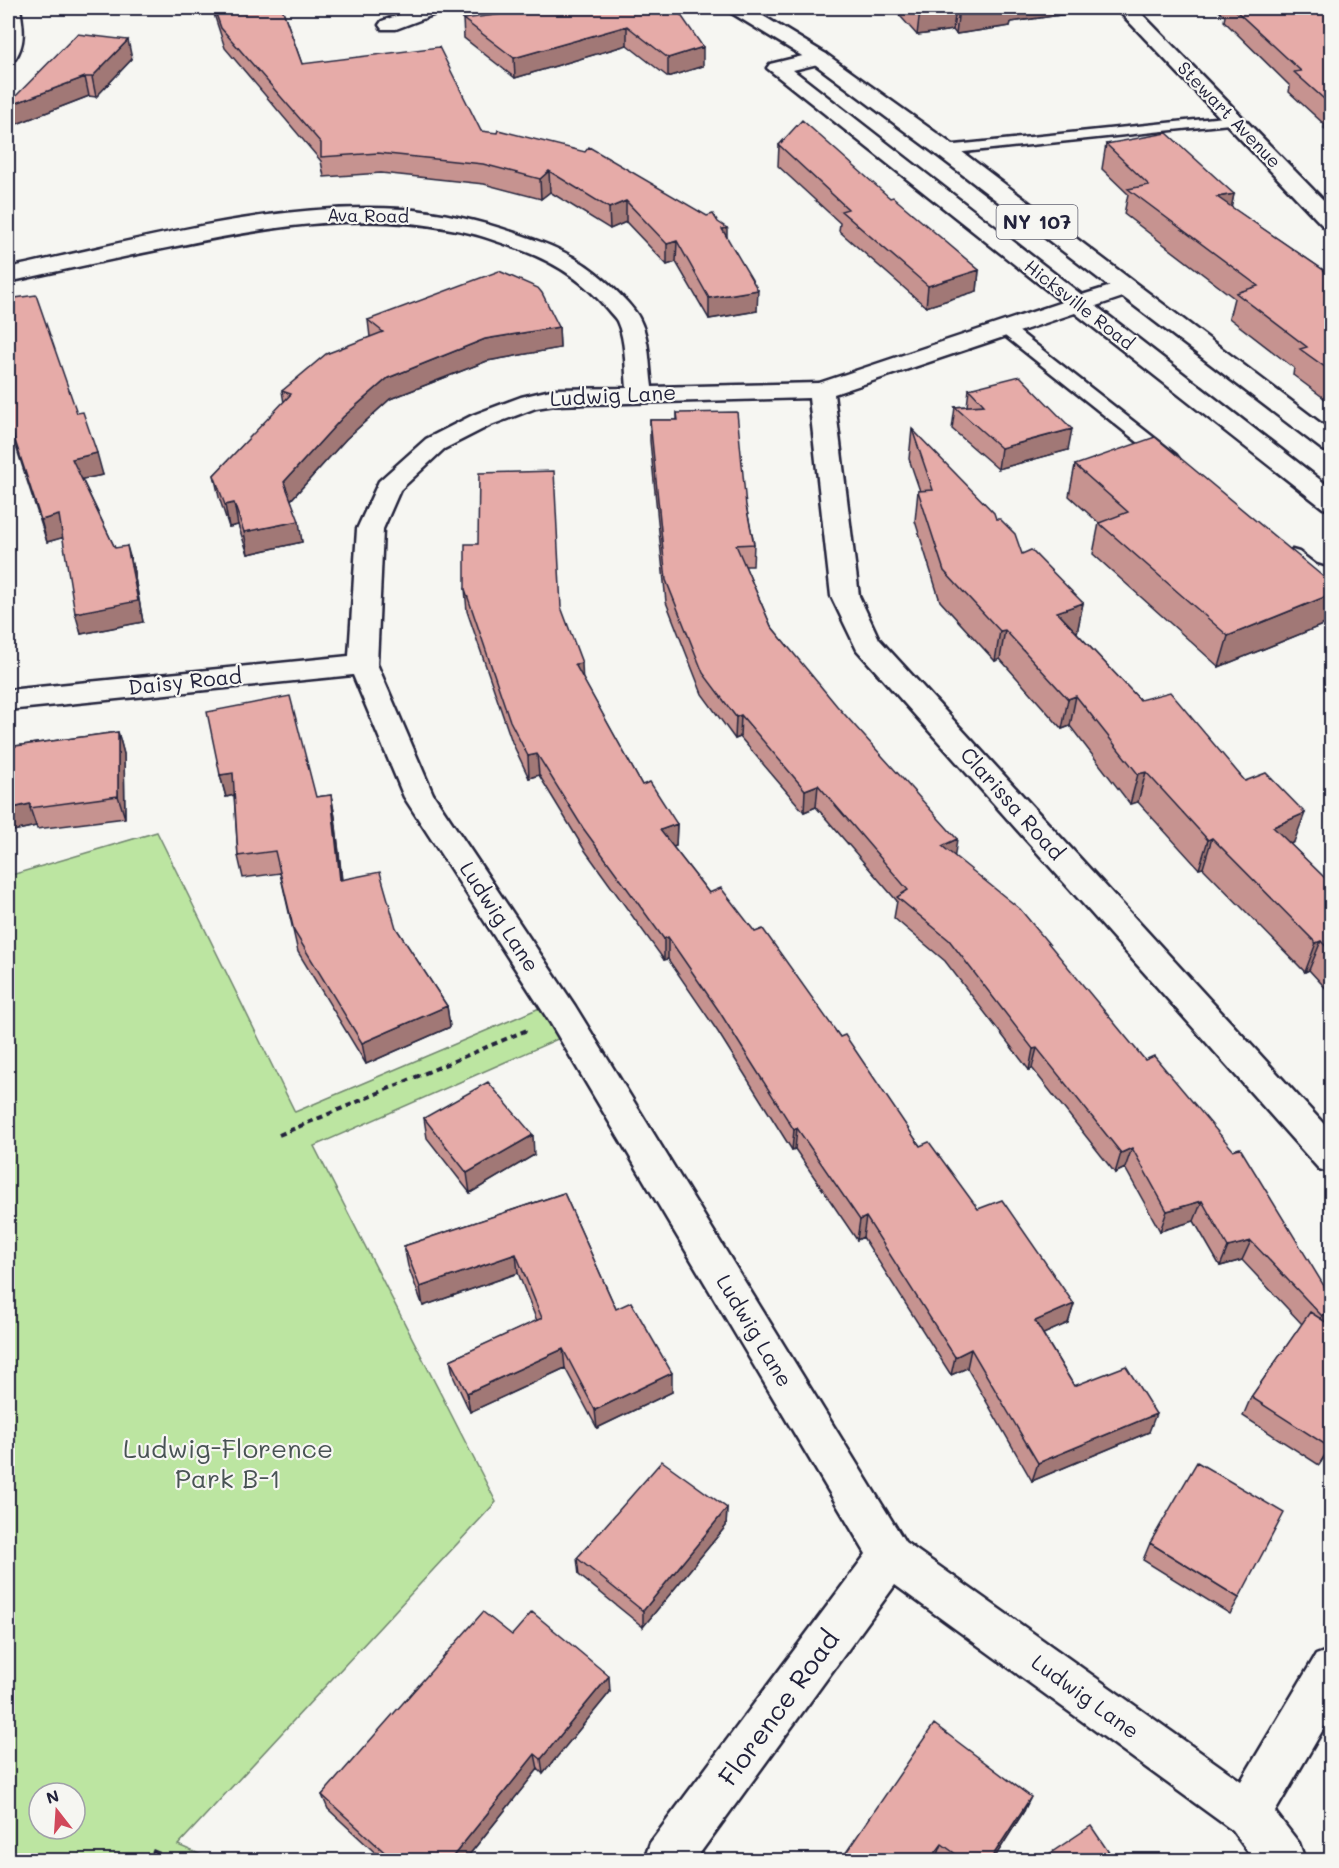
<svg xmlns="http://www.w3.org/2000/svg" width="1339" height="1868" font-family="Mali,sans-serif">
  <style>
    .green { fill: #bce5a1; stroke: #6f846e; stroke-width: 1.5; fill-rule: evenodd }
    .lines { fill: none; stroke-linecap: round; stroke-linejoin: round }
    .service-casing { stroke: #22223b; stroke-width: 5 }
    .minor-casing { stroke: #22223b; stroke-width: 5 }
    .secondary-casing { stroke: #22223b; stroke-width: 5 }
    .primary-casing { stroke: #22223b; stroke-width: 5 }
    .path-far1 { stroke: #22223b; stroke-width: 4; stroke-dasharray: 6 4.5; stroke-linecap: butt }
    .path { stroke: #22223b; stroke-width: 4.5; stroke-dasharray: 8 6; stroke-linecap: butt }
    .service { fill: #f6f6f2; fill-rule: evenodd }
    .minor { fill: #f6f6f2; fill-rule: evenodd }
    .secondary { fill: #f6f6f2; fill-rule: evenodd }
    .primary { fill: #f6f6f2; fill-rule: evenodd }
    .wall { fill: #c69390; stroke: #22223b; stroke-width: 1.5 }
    .shaded-wall { fill: #a17876; stroke: #22223b; stroke-width: 1.5 }
    .building { fill: #e6aba8; stroke: #22223b; stroke-width: 1.5 }
    .labels { text-anchor: middle; stroke-width: 4.5; stroke-linejoin: round; paint-order: stroke }
    .far-street-label { font-size: 18px; fill: #22223b; stroke: #f6f6f2 }
    .shield { fill: #f6f6f2; stroke: #626272; stroke-width: 1.5 }
    .shield-label { font-size: 20px; font-weight: bold; fill: #22223b }
    .street-label { font-size: 21px; fill: #22223b; stroke: #f6f6f2 }
    .near-park-label { font-size: 26px; fill: #485354; stroke: #f6f6f2 }
    .near-street-label { font-size: 26px; fill: #22223b; stroke: #f6f6f2 }
  </style>
  <rect width="100%" height="100%" fill="#f6f6f2"/>
  <filter id="ink" filterUnits="userSpaceOnUse"><feTurbulence type="fractalNoise" baseFrequency=".0167" numOctaves="2"/><feDisplacementMap in="SourceGraphic" scale="12" xChannelSelector="R" yChannelSelector="G"/><feConvolveMatrix kernelMatrix="1 2 1 2 8 2 1 2 1" color-interpolation-filters="sRGB"/></filter>
  <g filter="url(#ink)">
    <path class="green" d="M157,832L295,1112L549,1004L567,1035L314,1146L496,1502L178,1845L213,1860H8V876ZM39,1793H75V1829H39Z"/>
    <g class="lines">
      <defs>
        <path id="service" d="M1234,116L1239,117L1241,120L1239,123L945,154L938,150L945,146Z
          M1006,324L1012,326L1176,455L1179,459L1176,463H1164L1000,332L998,329Z
          M1292,550L1299,552L1316,565L1332,570V583C1314,578 1293,572 1283,556L1285,552Z"/>
        <path id="minor" d="M8,8H20C23,27 26,43 15,59L8,61Z
          M418,8H444L441,12L396,29H382L379,25L382,21Z
          M819,52L826,54L829,58L826,62L793,70L1082,295L1124,282L1132,284L1136,289L1132,294L1096,306L1332,489V510L1323,508L1075,313L834,394L859,596L879,639L1332,1133V1173L1319,1169L857,650L831,596L809,398L555,405L536,408L491,425L444,449L400,490L383,529L377,664L433,794L575,1006L905,1542L1241,1781L1316,1655L1332,1649V1714L1275,1812L1299,1843L1305,1860H1254L1232,1830L895,1585L695,1860H644L650,1843L866,1554L551,1024L404,797L353,675L8,710V690L349,656L357,529L379,481L426,439L473,415L521,397L555,389L627,388C625,367 626,340 617,321C615,317 611,314 608,310C585,282 558,264 524,251C500,242 476,233 451,229C358,211 263,228 172,247C117,258 63,270 8,282V268C134,241 272,201 402,209C448,212 495,225 538,241C575,254 601,274 627,302C632,308 637,313 640,320C650,340 649,366 652,387L819,383L1062,302L767,68L770,64Z"/>
        <path id="secondary" d="M1116,8H1136L1332,209V229L1324,227Z"/>
        <path id="primary" d="M727,8H750L826,54L953,145L1332,432V453L1323,450L937,155L812,62L730,12Z"/>
      </defs>
      <use href="#service" class="service-casing"/>
      <use href="#minor" class="minor-casing"/>
      <use href="#secondary" class="secondary-casing"/>
      <use href="#primary" class="primary-casing"/>
      <path class="path-far1" d="M279,1135L527,1030"/>
      <path class="path" d="M152,1851L173,1860"/>
      <use href="#service" class="service"/>
      <use href="#minor" class="minor"/>
      <use href="#secondary" class="secondary"/>
      <use href="#primary" class="primary"/>
    </g>
    <path class="wall" d="M212,8H282L302,64L481,131L727,238L757,311L709,319L676,262L667,265L626,222L610,229L550,192L541,199L484,184L381,173L324,177L321,161L225,48Z
      M676,8L703,66L668,77L627,45L515,78L464,38L463,19Z
      M893,8H1068L1067,14L1011,22L1010,26L956,34L953,30L917,35Z
      M1215,8H1332V135L1324,128L1325,125L1289,92L1290,86L1224,21L1225,16Z
      M132,59L96,97L89,96L9,127L8,120V104Z
      M1106,144L1234,194L1231,207L1332,276V404L1293,375L1294,368L1229,318L1234,298L1124,214L1128,194L1102,169Z
      M779,145L890,198L979,270L977,291L926,307L839,231L840,223L778,166Z
      M8,299L77,413L103,475L82,479L115,548L133,567L143,622L81,634L63,537L47,542L9,425H8Z
      M368,320L559,327L560,348L487,361L390,399L346,439L291,500L302,542L248,554L238,525L229,527L219,497L214,475L284,403L282,391L370,337Z
      M969,389L1068,450L998,469L952,429L955,407L967,406Z
      M677,413L746,506L754,544L753,566H745L771,626L954,856L1332,1299V1315L1327,1323L1332,1326V1445L1319,1465L1243,1416L1251,1397L1302,1324L1242,1260L1220,1266L1194,1221L1160,1231L1125,1168L1115,1173L1032,1068L1029,1070L945,961L894,918L897,901L816,807L804,812L740,737L735,739L702,694L666,602L650,441V420H677Z
      M912,429L996,519L1022,554L1083,603L1077,633L1140,700L1294,842L1290,844L1332,885V995L1309,970L1305,972L1203,868L1199,869L1138,802L1130,804L1070,726L1062,729L1000,659L995,661L940,601L915,521L918,491H920L909,459Z
      M1075,465L1332,584V617L1330,622L1219,667L1093,554L1099,523L1069,496Z
      M465,589L583,679L642,785L677,824L676,846L673,847L709,893L755,932L840,1037L920,1146L978,1209L1074,1304L1068,1323L1043,1334L1074,1386L1149,1432L1032,1481L967,1368L951,1375L863,1237L857,1240L795,1149L792,1150L718,1032L668,959L664,960L584,849L539,775L529,778L512,742L467,611Z
      M118,732L124,754L125,818L37,829L36,826L8,832V747Z
      M220,775L316,797L331,795L335,817L342,880L396,928L447,1006L450,1027L366,1064L298,952L280,873L243,878L238,856L234,795L226,797Z
      M424,1118L534,1155L470,1193L427,1138Z
      M564,1193L616,1309L672,1392L597,1428L565,1368L470,1412L454,1378L450,1360L537,1321L518,1273L423,1306L408,1266L404,1246Z
      M727,1508L726,1526L643,1627L579,1575L577,1558Z
      M1150,1543L1239,1598L1230,1614L1143,1560Z
      M512,1635L610,1692L543,1774L538,1769L465,1860H383L328,1809L322,1795Z
      M1024,1811L993,1860H941L937,1857L935,1860H843L845,1854Z"/>
    <path class="shaded-wall" d="M937,8H956L953,30L917,35L920,10Z
      M959,8H1068L1067,14L1011,22L1010,26L956,34Z
      M627,26V45L515,78L514,58Z
      M128,40L132,59L96,97L92,77Z
      M703,47V66L668,77V58Z
      M85,77L89,96L9,127L8,120V106Z
      M549,171L550,192L541,199L540,179Z
      M1234,194L1229,219L1217,197Z
      M626,201V222L610,229L609,208Z
      M727,228V248L722,229Z
      M677,241L676,262L667,265V244Z
      M979,270L977,291L926,307L928,286Z
      M758,290L757,311L709,319V298Z
      M559,327L560,348L487,361L390,399L346,439L288,503L284,482L343,417L388,378L485,339Z
      M1072,429L1068,450L998,469L1001,448Z
      M97,453L103,475L78,480L72,459Z
      M234,503L238,525L229,527L225,505Z
      M59,515L65,537L47,542L41,520Z
      M299,521L302,542L248,554L244,532Z
      M127,546L133,567L143,622L81,634L75,613Z
      M1332,594V617L1330,622L1219,667L1228,636Z
      M1083,603L1077,633L1057,612Z
      M1005,630L1000,659L995,661L1000,631Z
      M582,663L583,685L575,664Z
      M1076,696L1070,726L1062,729L1068,699Z
      M741,715L740,737L735,739L736,717Z
      M118,732L124,754L125,818L118,796Z
      M537,754L539,775L529,778L528,756Z
      M1146,772L1138,802L1130,804L1138,774Z
      M233,773L238,794L226,797L220,775Z
      M818,785L816,807L804,812L805,790Z
      M331,795L335,817L344,902L340,880Z
      M30,804V808L36,826L8,832V809Z
      M1305,813L1294,842L1263,857L1273,827Z
      M677,824L676,846L660,851V830Z
      M1212,838L1203,868L1199,869L1208,840Z
      M957,839L954,861L942,846Z
      M668,937V959L664,960V939Z
      M1321,941L1309,970L1305,972L1316,943Z
      M447,1006L450,1027L366,1064L362,1043Z
      M1037,1048L1032,1068L1029,1070L1033,1049Z
      M797,1128L795,1149L792,1150L794,1130Z
      M533,1135L534,1155L470,1193L467,1173Z
      M1132,1148L1125,1168L1115,1173L1121,1153Z
      M1202,1201L1194,1221L1160,1231L1167,1211Z
      M866,1217L863,1237L857,1240L860,1220Z
      M1251,1241L1242,1260L1220,1266L1228,1247Z
      M516,1254L518,1273L423,1306L420,1287Z
      M1074,1304L1068,1323L1030,1340L1035,1321Z
      M1332,1310V1315L1326,1325L1313,1335L1322,1316Z
      M563,1349L565,1368L470,1412L467,1393Z
      M971,1349L967,1368L951,1375L955,1357Z
      M672,1373V1392L597,1428L595,1410Z
      M1156,1414L1149,1432L1032,1481L1038,1463Z
      M1332,1443V1445L1319,1465Z
      M727,1508L726,1526L643,1627V1611Z
      M609,1676L610,1692L543,1774L541,1759Z
      M535,1754L538,1769L465,1860H450Z
      M1031,1797L1024,1811L993,1860H990Z
      M942,1844L937,1857L935,1860H930Z"/>
    <path class="building" d="M214,8H282L302,64L439,47L481,131L497,133L498,130L585,152L589,147L707,216L713,214L718,222L727,228L722,229L758,290L709,298L677,241L667,244L626,201L609,208L549,171L540,179L483,164L378,153L321,157V143L221,28Z
      M551,8H676L703,47L668,58L627,26L514,58L463,19Z
      M918,8H937L920,10Z
      M1233,8H1332V106L1294,72L1301,71Z
      M77,34L128,40L92,77H85L8,106V104Z
      M802,120L890,198L893,197L979,270L928,286L841,211L848,209L779,145Z
      M1167,133L1234,194L1217,197L1332,276V372L1300,349L1307,347L1236,293L1258,286L1128,189L1149,185L1106,144Z
      M499,271L538,288L542,293L559,327L485,339L388,378L343,417L284,482L299,521L244,532L234,503L225,505L214,475L291,394L282,391L326,354L383,332L368,320Z
      M36,295L77,413L83,412L97,453L72,459L115,548L127,546L138,601L75,613L59,515L41,520L8,419V299Z
      M1020,376L1072,429L1001,448L955,407L984,405L969,389Z
      M737,412L746,506L754,544L736,545L771,626L837,706L957,839L942,846L1020,909L1145,1060L1154,1056L1233,1150L1240,1148L1332,1299V1310L1322,1316L1251,1241L1228,1247L1202,1201L1167,1211L1132,1148L1121,1153L1037,1048L1033,1049L949,940L897,897L908,890L818,785L805,790L741,715L736,717L703,673L666,580L650,420H678L677,413Z
      M912,429L994,513L996,519H1000L1015,534L1022,554L1031,550L1083,603L1057,612L1140,700L1170,692L1245,781L1266,773L1305,813L1273,827L1332,885V953L1321,941L1316,943L1212,838L1208,840L1146,772L1138,774L1076,696L1068,699L1005,630L1000,631L944,571L918,491L933,490Z
      M1155,437L1332,584V594L1228,636L1099,523L1128,512L1075,465Z
      M554,471L561,607L582,663L575,664L642,785L650,782L677,824L660,830L709,893L721,888L755,932L763,929L840,1037L845,1035L920,1146L929,1142L978,1209L1002,1200L1074,1304L1035,1321L1074,1386L1126,1366L1156,1414L1038,1463L971,1349L955,1357L866,1217L860,1220L797,1128L794,1130L719,1011L668,937L664,939L583,828L537,754L528,756L510,721L465,589V544H478L479,473Z
      M290,696L316,797L331,795L340,880L380,872L396,928L447,1006L362,1043L294,931L275,851L238,856L233,773L220,775L207,712Z
      M118,732V796L30,808V804L8,809V747Z
      M488,1082L533,1135L467,1173L424,1118Z
      M564,1193L616,1309L631,1302L672,1373L595,1410L563,1349L467,1393L450,1360L542,1318L516,1254L420,1287L404,1246Z
      M1310,1312L1332,1326V1443L1329,1447L1251,1397Z
      M662,1461L727,1508L643,1611L577,1558Z
      M1197,1462L1284,1513L1239,1598L1150,1543Z
      M483,1612L512,1635L532,1612L609,1676L541,1759L535,1754L450,1860H393L322,1795Z
      M934,1724L1031,1797L990,1860H964L942,1844L930,1860H854L845,1854Z
      M1091,1826L1114,1860H1040Z"/>
  </g>
  <g class="labels">
    <g class="far-street-label">
      <text transform="translate(1229 115) rotate(46)" y="6">Stewart Avenue</text>
      <text transform="translate(368 216) rotate(1)" y="6">Ava Road</text>
      <text transform="translate(1079 305) rotate(38)" y="6">Hicksville Road</text>
    </g>
    <rect class="shield" x="996.5" y="205" width="81" height="34" rx="4.5"/>
    <g class="shield-label">
      <text x="1037" y="229">NY 107</text>
    </g>
    <g class="street-label">
      <text transform="translate(613 396) rotate(-3)" y="7">Ludwig Lane</text>
      <text transform="translate(185 682) rotate(-6)" y="7">Daisy Road</text>
      <text transform="translate(1012 804) rotate(48)" y="7">Clarissa Road</text>
      <text transform="translate(499 917) rotate(57)" y="7">Ludwig Lane</text>
      <text transform="translate(754 1331) rotate(59)" y="7">Ludwig Lane</text>
      <text transform="translate(1085 1697) rotate(36)" y="7">Ludwig Lane</text>
    </g>
    <g class="near-park-label">
      <text x="228" y="1458">Ludwig-Florence<tspan x="228" dy="30">Park B-1</tspan></text>
    </g>
    <g class="near-street-label">
      <text transform="translate(779 1708) rotate(-54)" y="9">Florence Road</text>
    </g>
  </g>
  <rect width="1339" height="1868" fill="none" stroke="#f6f6f2" stroke-width="30"/>
  <rect x="15" y="15" width="1309" height="1838" fill="none" stroke="#22223b" stroke-width="2" filter="url(#ink)"/>
  <g transform="translate(57 1811) rotate(343)"><circle r="28" fill="#f6f6f2" stroke="#a1a1a9" stroke-width="1.5"/>
  <path d="M0-4.5L10 22L0 15L-10 22Z" fill="#d1495b"/>
  <text y="-9" font-size="16" font-weight="bold" text-anchor="middle" fill="#22223b">N</text>
  </g>
</svg>
